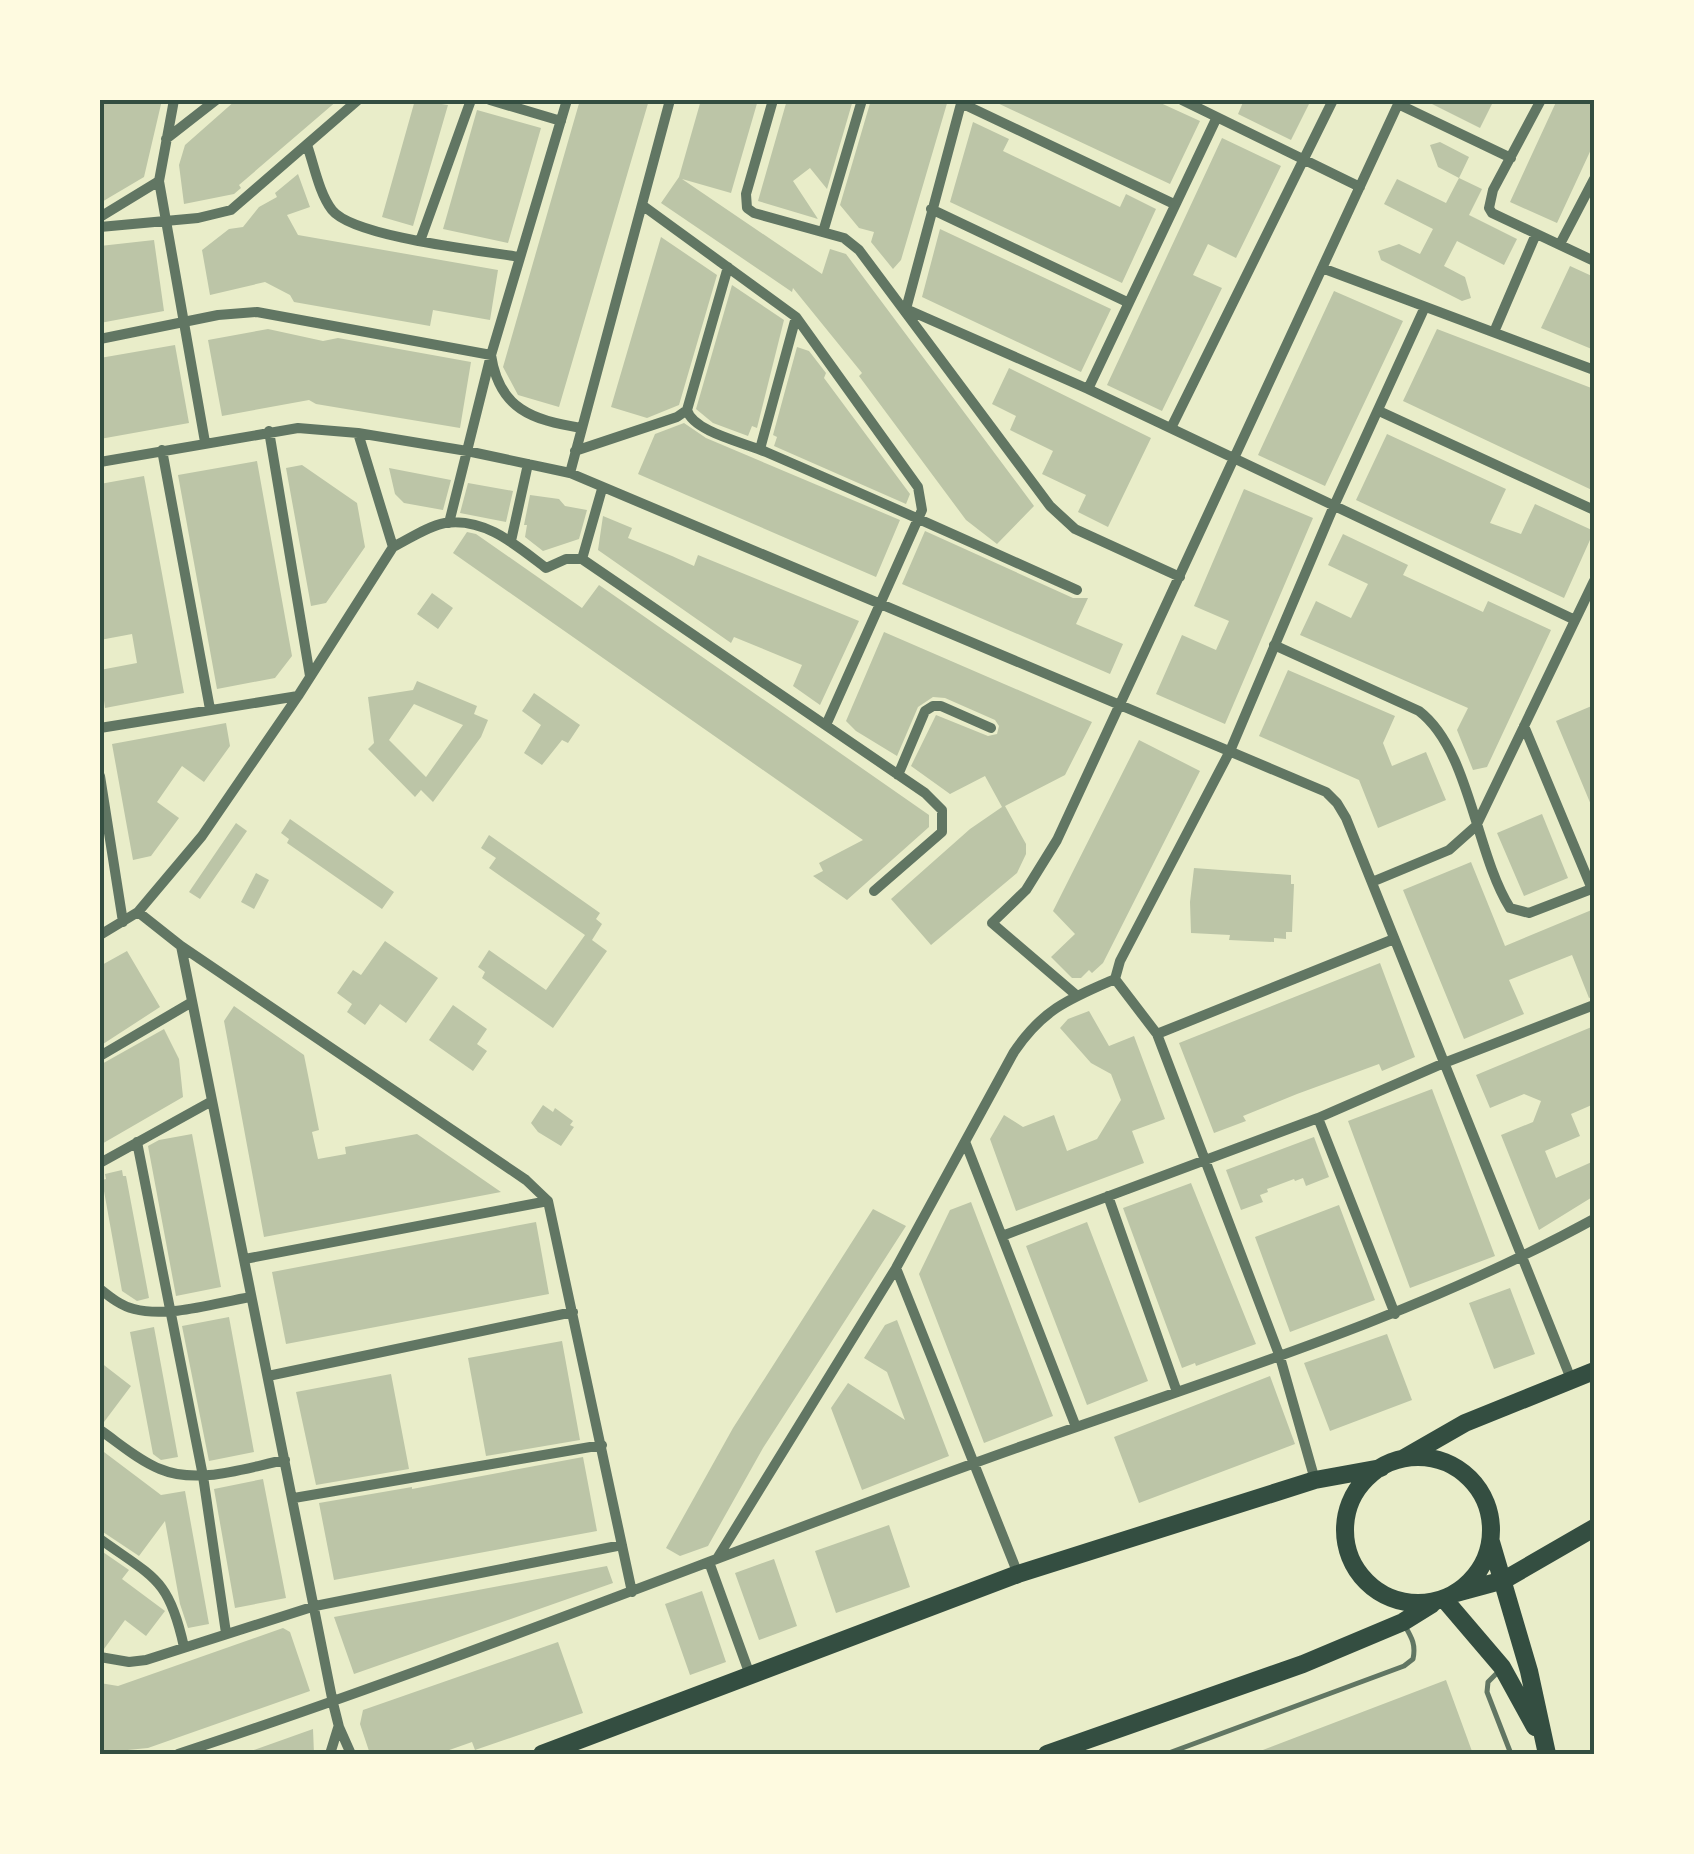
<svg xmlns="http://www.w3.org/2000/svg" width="1694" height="1854" font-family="Inter,sans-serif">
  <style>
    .building { fill: #bcc5a7; fill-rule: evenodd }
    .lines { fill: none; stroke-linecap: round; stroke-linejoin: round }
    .service { stroke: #617663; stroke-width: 5 }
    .minor { stroke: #617663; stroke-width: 10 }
    .primary { stroke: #344e41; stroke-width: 18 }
    .neatline { fill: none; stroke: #344e41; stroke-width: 4 }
  </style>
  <rect width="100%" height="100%" fill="#e9edc9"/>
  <path class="building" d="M102,100H162L144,177L100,203Z
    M236,100H338L239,185L241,188L234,194L184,204L179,165L185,145Z
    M415,100L448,105L413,226L382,217Z
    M580,100H649L559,407L518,395L503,367Z
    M701,100H758L731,193L682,179L822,274L830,249L846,254L1034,506L997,544L966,520L859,376L862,373L793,288L792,292L661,203L679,177Z
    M787,100H853L827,189L810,168L793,181L818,219L758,201Z
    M871,100H948L901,260L893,269L871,242L874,232L859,228L840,205Z
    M991,100H1154L1200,121L1170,184Z
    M1244,100H1311L1291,140L1238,114Z
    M1424,100H1494L1480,128Z
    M1557,100H1594V143L1557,223L1510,202Z
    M477,110L541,128L508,243L443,229Z
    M973,122L1009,139L1003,151L1120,207L1126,194L1156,209L1122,283L950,202Z
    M1222,138L1281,166L1236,258L1208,244L1193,275L1222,288L1162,411L1107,385Z
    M1440,142L1469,157L1459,178L1438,167L1430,145Z
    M298,174L310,207L287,215L298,235L498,270L490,320L433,310L430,326L294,302L290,295L265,282L210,295L202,250L229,229L243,227L259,207L277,197L275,193Z
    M1459,178L1482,189L1469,215L1517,239L1504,265L1457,241L1444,266L1465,277L1471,298L1462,301L1381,260L1378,251L1399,244L1420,254L1433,229L1384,204L1397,179L1446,203Z
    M940,229L1111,309L1081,372L922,297Z
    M661,237L717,275L679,405L647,418L611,407Z
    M154,240L164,311L100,323V246Z
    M1570,266L1594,277V350L1541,328Z
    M732,285L784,320L757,428L752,426L748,436L713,423L696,409Z
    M1334,291L1403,321L1325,486L1258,455Z
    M268,329L323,341L338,338L471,362L460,428L316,404L309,400L222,416L208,340Z
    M1437,329L1594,389V491L1403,401Z
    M175,345L189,423L100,439V358Z
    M797,347L809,351L826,373L824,378L910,494L906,504L774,446L777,437L773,435Z
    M1009,368L1151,438L1108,527L1078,512L1086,495L1042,474L1053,451L1010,430L1016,416L992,404Z
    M684,423L706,438L900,520L876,577L638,474L655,434Z
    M1387,434L1506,489L1490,523L1521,534L1535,504L1594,531L1564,598L1356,500Z
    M257,461L292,656L275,678L217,689L178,475Z
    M302,465L357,503L365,547L326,603L311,606L286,468Z
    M389,468L451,480L443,510L404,503L395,494Z
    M144,476L184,693L105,708L100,670L137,663L132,634L100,640V484Z
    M468,483L513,491L506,522L460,513Z
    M1244,489L1313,518L1225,724L1156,694L1182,635L1216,650L1229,621L1194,606Z
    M530,495L559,499L565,506L587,510L579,539L543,551L525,537L527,525H524Z
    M603,516L632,528L628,538L672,556L694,566L698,555L859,621L820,705L793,686L802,665L734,637L731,643L598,550Z
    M925,531L1073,598H1088L1076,624L1123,644L1110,674L902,584Z
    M467,532L476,534L582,608L599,585L929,815V827L847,900L813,876L823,871L819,863L863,840L453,553Z
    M1343,534L1408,565L1403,575L1483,612L1488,601L1551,630L1487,767L1473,770L1457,730L1468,708L1300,635L1316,601L1351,618L1368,584L1328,565Z
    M432,593L453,608L438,629L417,614Z
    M884,632L1092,722L1065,775L1005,806L1026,844V854L1017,873L931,945L891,899L970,829L1002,807L985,776L950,794L911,766L936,715L988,736L997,734L999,726L995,720L945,698L933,697L918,707L897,756L856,731L846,721Z
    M1288,670L1395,716L1383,743L1392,766L1426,752L1446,800L1378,828L1359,780L1259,736Z
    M417,681L477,706L474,714L488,720L481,737L433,802L421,790L415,797L368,749L374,743L368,697L413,690ZM414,704L463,725L426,777L389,740Z
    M534,693L580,725L568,743L562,740L542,765L524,753L541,725L522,711Z
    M1594,705V812L1556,721Z
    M226,723L230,746L204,782L182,766L157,802L179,818L151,856L133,860L112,744Z
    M1139,740L1200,771L1103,963L1092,973L1089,970L1081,978H1072L1051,957L1075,934L1053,911Z
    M1542,814L1568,878L1524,896L1497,833Z
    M290,819L394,892L382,909L287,843L289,839L281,833Z
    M236,823L247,831L200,899L189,892Z
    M489,835L600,913L596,919L602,924L592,940L607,951L553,1028L482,978L485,972L478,967L489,950L546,990L585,935L489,868L496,858L481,848Z
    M1471,862L1505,946L1594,909V996L1589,998L1572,955L1509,980L1524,1014L1464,1039L1403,890Z
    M1194,868L1291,875V884H1294L1292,932H1286V939L1274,938V942L1229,940L1230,935L1191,933L1190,902Z
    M256,873L269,880L254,909L241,902Z
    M385,941L438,978L406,1023L380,1004L365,1025L347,1012L352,1004L337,993L353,970L361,975Z
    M127,951L160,1007L100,1046V966Z
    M1380,963L1415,1057L1382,1071L1379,1064L1297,1094L1243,1116L1246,1121L1214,1133L1179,1043Z
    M453,1005L487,1029L477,1044L487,1051L473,1071L429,1040Z
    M234,1006L304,1055L319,1130L312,1132L318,1159L346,1154L345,1147L417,1134L501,1192L264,1237L224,1021Z
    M1089,1011L1109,1046L1134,1036L1165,1119L1132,1131L1144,1163L1016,1211L990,1139L1004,1115L1023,1127L1054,1115L1067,1151L1097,1139L1121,1100L1111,1074L1091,1063L1060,1028L1068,1019Z
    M1594,1026V1104L1571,1114L1580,1136L1545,1151L1556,1178L1594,1161V1196L1539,1230L1501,1135L1533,1122L1541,1101L1524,1094L1490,1108L1476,1075Z
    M164,1029L179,1059L183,1097L100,1145V1065Z
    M1432,1089L1495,1256L1410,1288L1348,1121Z
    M543,1105L553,1112L555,1108L573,1121L570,1125L574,1127L561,1146L538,1132L531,1123Z
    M192,1134L221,1287L176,1296L148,1146L159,1140Z
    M1314,1137L1329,1177L1306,1186L1303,1178L1295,1181L1294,1179L1267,1189L1268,1192L1260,1195L1263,1202L1241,1210L1226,1170Z
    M122,1170L123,1176H126L149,1298L137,1301L122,1291L102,1180L106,1179L105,1174Z
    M1191,1183L1256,1344L1196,1366L1195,1363L1182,1368L1123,1208Z
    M971,1202L1053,1416L984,1443L919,1274L950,1210Z
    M1339,1205L1375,1300L1290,1332L1255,1237Z
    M873,1209L906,1226L763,1448L708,1546L680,1556L666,1548L733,1428Z
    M536,1222L549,1294L286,1344L272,1272Z
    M1087,1222L1148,1381L1087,1405L1026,1246Z
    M1510,1288L1535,1354L1494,1369L1469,1303Z
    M229,1317L254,1452L209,1461L182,1326Z
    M897,1320L949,1456L862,1490L831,1408L848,1383L905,1420L887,1372L864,1358L885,1325Z
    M154,1327L178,1457L161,1460L153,1454L130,1332Z
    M1387,1334L1412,1400L1330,1431L1304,1363Z
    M562,1341L580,1440L486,1456L468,1358Z
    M100,1362L131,1386L104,1422L100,1421Z
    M391,1374L409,1469L316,1485L296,1392Z
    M1270,1376L1295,1444L1139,1503L1114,1437Z
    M100,1449L161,1495L185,1491L209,1624L188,1628L180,1604L165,1521L139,1556L100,1530Z
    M583,1457L597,1531L334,1580L319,1503L412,1487V1489Z
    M263,1479L286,1598L235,1608L214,1489Z
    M889,1525L910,1587L836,1613L815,1551Z
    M100,1550L129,1570L122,1579L165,1611L146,1636L125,1620L104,1649L100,1648Z
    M774,1559L797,1626L759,1640L735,1573Z
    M607,1566L613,1583L354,1674L334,1617Z
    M702,1591L726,1662L690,1675L665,1604Z
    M283,1628L290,1632L310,1691L148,1748L107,1752L100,1749V1683L118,1686Z
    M558,1642L583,1713L475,1750L472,1742L438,1754H372L369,1751L360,1724L363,1710Z
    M1446,1680L1473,1754H1255V1753Z
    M313,1729L314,1754H248V1752Z"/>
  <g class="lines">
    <path class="service" d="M1499,1671L1488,1682L1487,1692L1511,1754
      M1166,1754L1404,1666L1413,1659C1416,1645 1412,1638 1405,1626"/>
    <path class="minor" d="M174,100L159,181L205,442
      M490,100L561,121
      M773,100L746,194L747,208L754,213L844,238L859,250L1050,506L1075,529L1180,577
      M962,100L906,309L1088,389L1575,620
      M1182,100L1360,187
      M1541,100L1493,190L1489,208L1492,213L1594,261
      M961,103L1174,204
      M1398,104L1511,158
      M166,139L216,100
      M307,145C314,165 319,193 332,210C353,237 483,251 520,257
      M642,205L796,317L918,487L922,510L826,725
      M931,209L1127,302
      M100,217L159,181
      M100,227L198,218L231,210L358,100
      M823,232L862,100
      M420,241L471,100
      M1560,244L1594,179
      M1322,268L1594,370
      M1494,332L1536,234
      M100,339L218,315L257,312L491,355C499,409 532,420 581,428
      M1088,389L1217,117
      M687,410C693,432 746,443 766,452C870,497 973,543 1077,590
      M1379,411L1594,510
      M1171,428L1333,100
      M269,431L310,676
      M760,449L796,317
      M162,450L210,709
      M575,451L677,417L687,410L728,267
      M100,462L298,428L358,433L467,451L570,473L1326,792L1337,803L1346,818L1571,1379
      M570,473L670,100
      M449,523L491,355L567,100
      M511,541L528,464
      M393,547C409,539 428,526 445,523C485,517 517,546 546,568L566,559H582L925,793L942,810V832L874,891
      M582,559L602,489
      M1274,645L1419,711C1470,750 1475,852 1510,908L1529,913L1594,888
      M1524,726L1592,889
      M100,728L298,696
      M898,775L925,711L933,706H941L991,728
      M100,776L123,922
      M1372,882L1449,850L1476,826L1594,581
      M138,912L181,946L333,1703L339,1727L351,1754
      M100,935L138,912L202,836L298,696L393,547L358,433
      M181,946L526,1180L548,1201L632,1592
      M1115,979L1157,1034L1280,1357L1315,1480
      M1075,994L992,923L1026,890L1057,840L1400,100
      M1157,1034L1394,939
      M100,1056L192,1002
      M1318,1118L1395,1314
      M137,1142L203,1476L226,1633
      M966,1144L1076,1427
      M100,1163L212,1101
      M1108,1196L1177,1392
      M1002,1236L1318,1118L1444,1063L1594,1005
      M245,1259L548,1201
      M896,1268L1018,1574
      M100,1289C110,1297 121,1306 134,1309C169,1318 215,1303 251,1297
      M268,1376L573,1312
      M100,1430C119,1443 138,1460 160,1469C198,1485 245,1468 285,1460
      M294,1498L602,1445
      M100,1539C154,1578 169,1578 184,1647
      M718,1557L896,1268L1014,1052C1043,1009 1069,999 1115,979L1120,961L1230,751L1333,508L1424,309
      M709,1562L750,1675
      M100,1657L129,1662L146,1660L315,1606L622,1545
      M178,1754C446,1666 707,1560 972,1464C1182,1387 1397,1327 1594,1219
      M330,1754L338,1728"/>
    <path class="primary" d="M1345 1530a73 73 0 1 1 146 0a73 73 0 1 1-146 0Z
      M1404,1458L1465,1423L1594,1371
      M1491,1542L1529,1671L1547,1754
      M1456,1593L1504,1580L1594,1528
      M1444,1599L1502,1667L1535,1727
      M542,1754L1018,1574L1315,1480L1381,1468
      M1047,1754L1303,1664L1403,1622L1432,1604"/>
  </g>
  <rect width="1694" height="1854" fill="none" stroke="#fefae0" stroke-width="205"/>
  <rect x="102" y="102" width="1490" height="1650" class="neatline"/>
</svg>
